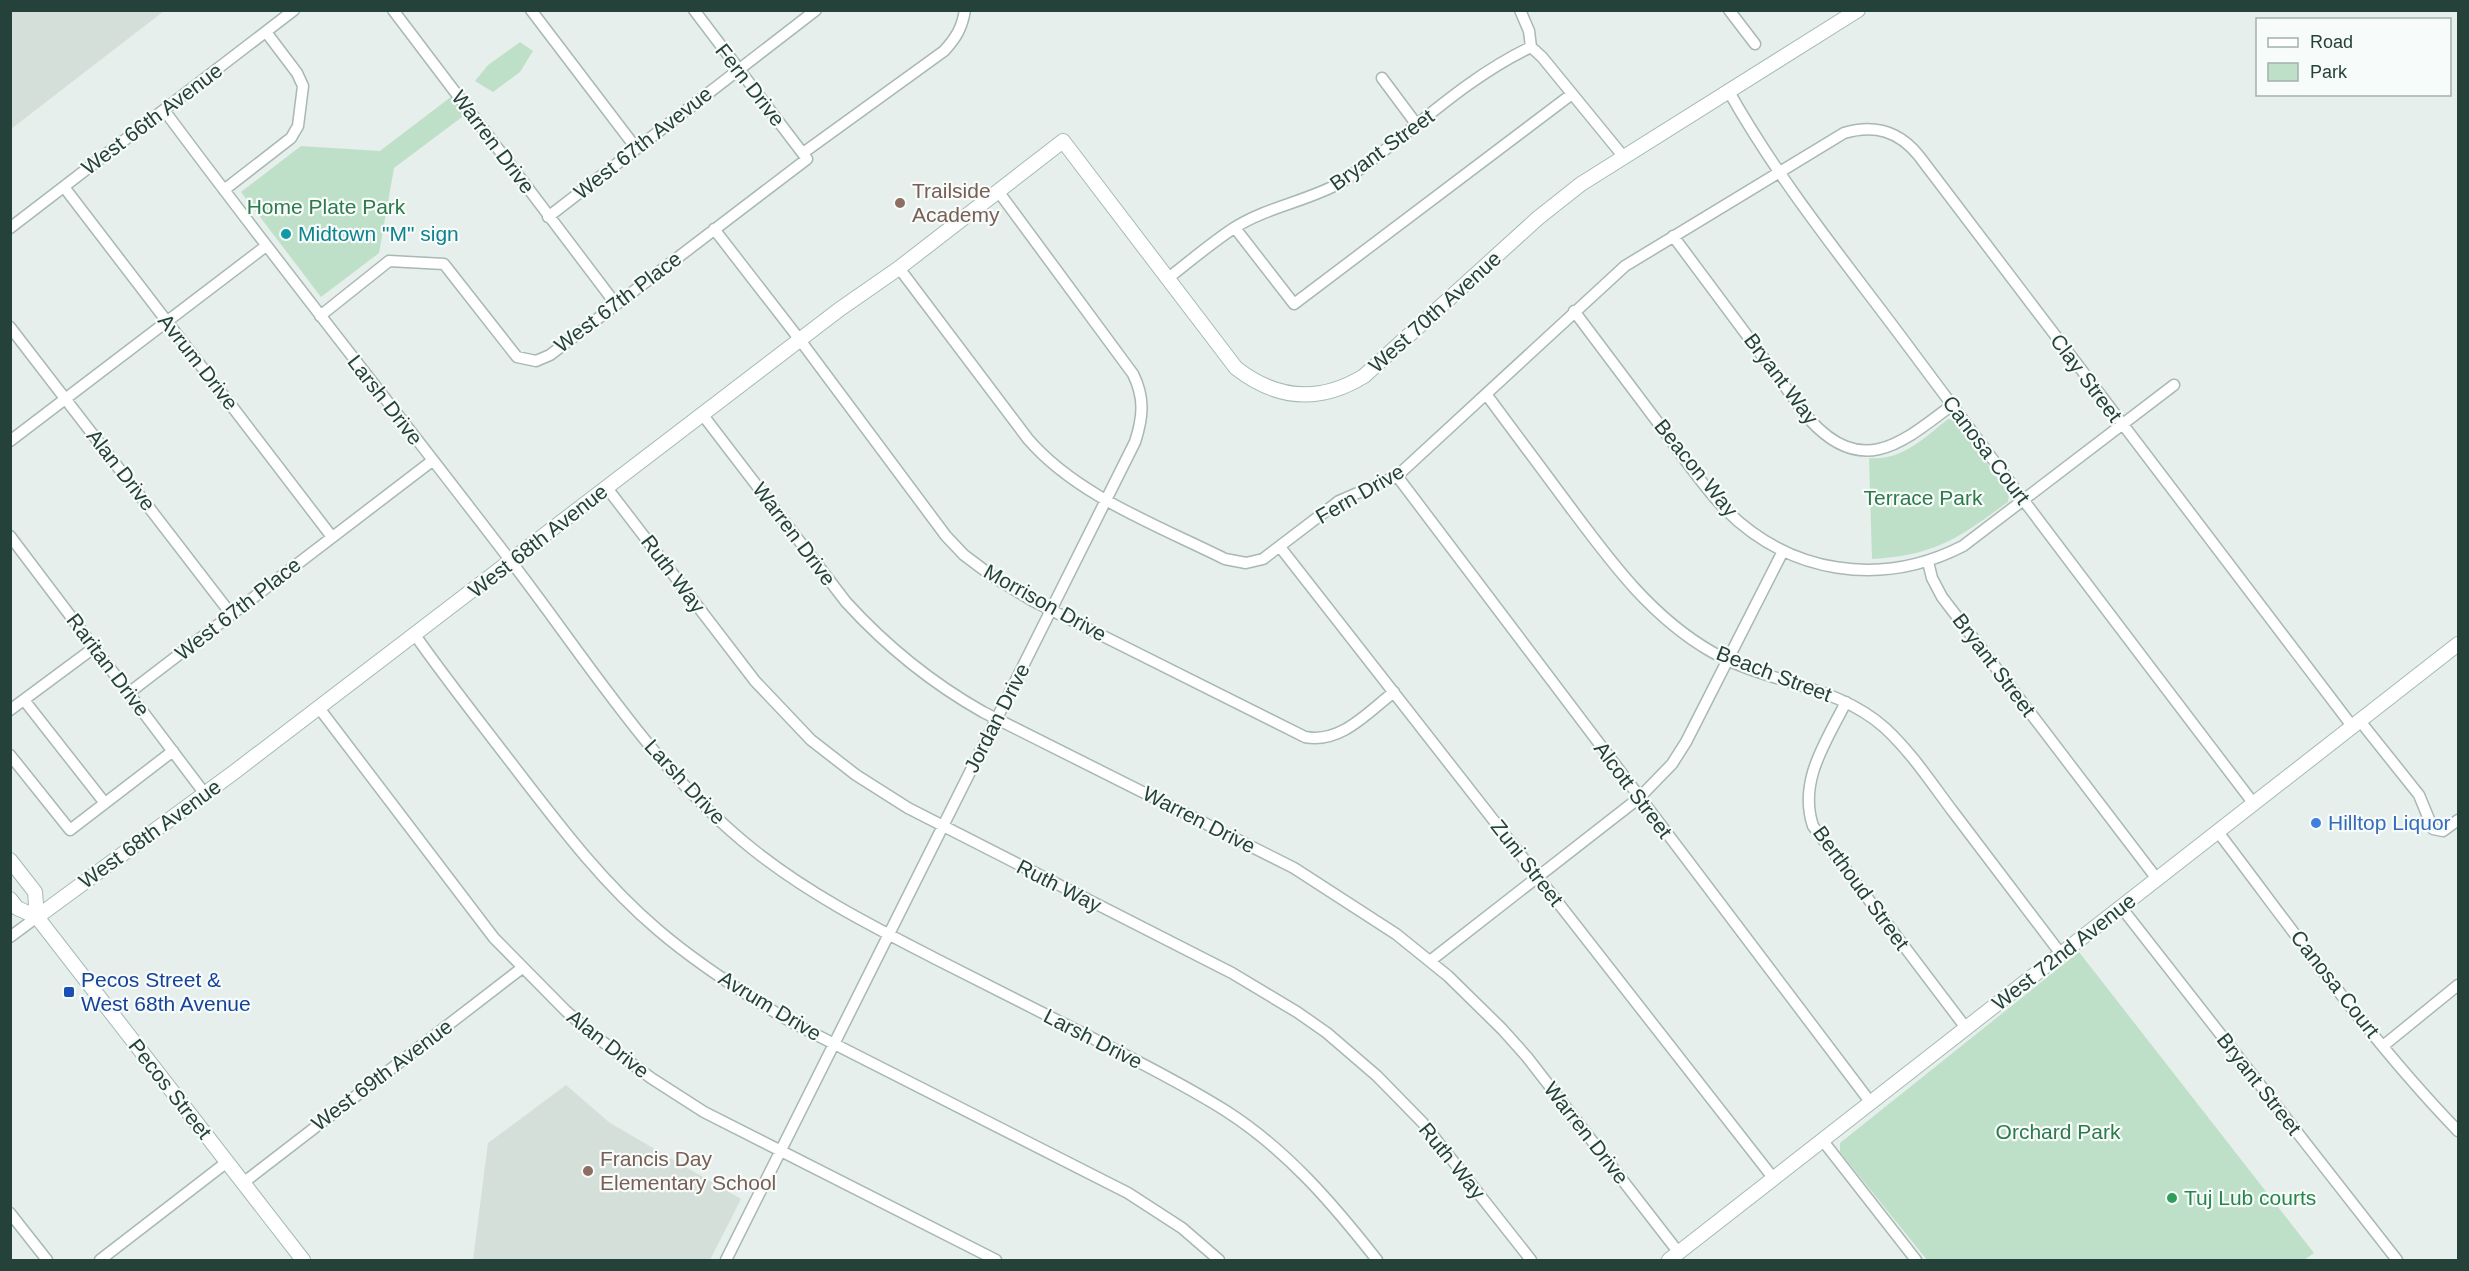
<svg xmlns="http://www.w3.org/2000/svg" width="2469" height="1271" font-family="Arial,sans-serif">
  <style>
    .built { fill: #d4dfda }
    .green { fill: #bfe0c8 }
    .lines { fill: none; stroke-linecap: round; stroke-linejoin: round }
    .street-casing { stroke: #a8b8b2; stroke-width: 13 }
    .secondary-casing { stroke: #a4bbb3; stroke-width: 16 }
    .street { stroke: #fff; stroke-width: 10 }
    .secondary { stroke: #fff; stroke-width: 14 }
    .education-dot { fill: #8d6e63; stroke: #f7fbf9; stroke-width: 2 }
    .culture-dot { fill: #0f9aa8; stroke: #f7fbf9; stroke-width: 2 }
    .shop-dot { fill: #3f7fe0; stroke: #f7fbf9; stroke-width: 2 }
    .transit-dot { fill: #1a4fb4; stroke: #f7fbf9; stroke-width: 2 }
    .leisure-dot { fill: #2e9e5b; stroke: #f7fbf9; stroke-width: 2 }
    .labels { text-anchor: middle; stroke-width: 4.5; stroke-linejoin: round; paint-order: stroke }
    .street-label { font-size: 21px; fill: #24423a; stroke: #f7fbf9 }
    .education-label { font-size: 21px; fill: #785e54; stroke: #f7fbf9; text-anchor: start }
    .park-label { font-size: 21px; fill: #2d7a4b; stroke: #f7fbf9 }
    .culture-label { font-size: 21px; fill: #0d838f; stroke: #f7fbf9; text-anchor: start }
    .shop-label { font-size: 21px; fill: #366cbe; stroke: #f7fbf9; text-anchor: start }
    .transit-label { font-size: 21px; fill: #164399; stroke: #f7fbf9; text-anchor: start }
    .leisure-label { font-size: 21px; fill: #27864d; stroke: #f7fbf9; text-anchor: start }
  </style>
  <rect width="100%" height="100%" fill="#e6efeb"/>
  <path class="built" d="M11,10H164V11L11,129Z
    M566,1085L610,1123L741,1199L710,1260H473L488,1143Z"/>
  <path class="green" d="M520,42L533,51L520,72L493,92L475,81L488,65Z
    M456,93L470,111L394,168L379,253L321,297L241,192L301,146L380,151Z
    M1948,419L1956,421L2009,494L2008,502C1958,538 1937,555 1872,559L1869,458C1902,461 1924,438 1948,419Z
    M2079,952L2314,1253L2304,1260H1927L1840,1152V1143Z"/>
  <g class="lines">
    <defs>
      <path id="street" d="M393,10L615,303
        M531,10L636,148
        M1520,10L1529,31L1531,47
        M1729,10L1755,44
        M1531,47L1542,57L1623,156
        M1382,78L1417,125
        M1728,90C1780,183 1848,265 1911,350C2024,502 2139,653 2254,804
        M164,110C278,264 397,412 513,564C589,663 656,773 755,851C812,896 874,927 938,960C992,987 1045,1014 1098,1041C1141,1063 1185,1085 1226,1111C1287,1150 1333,1204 1377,1260
        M803,153L944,51C956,38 962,28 965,10
        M64,187L332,537
        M224,190L291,138L298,126L303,86L297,73L266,32
        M548,217L816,10
        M10,228L294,10
        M1235,228L1294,304L1572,94
        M714,229L800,340L946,536L964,555L992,576L1033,601L1305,737C1341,744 1368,712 1394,692
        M1673,236L1810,420C1863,478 1903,442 1952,405
        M899,268L1028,439C1077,496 1159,526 1225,559L1246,563L1263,559L1339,501L1397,476L1625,266L1844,133C1875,124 1899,131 1919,156L2352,726
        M1167,279C1189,262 1211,243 1234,228C1267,207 1308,201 1342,182C1405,139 1461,80 1531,47
        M1574,311C1603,350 1633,389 1662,428C1682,455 1701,484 1724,508C1789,574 1881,588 1963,546L2174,385
        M320,316L389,261L444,264L517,357L536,361L550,355L807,159L694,10
        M10,327L231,614
        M1486,394C1514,432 1542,469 1570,507C1611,562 1651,617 1712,652C1768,684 1836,684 1885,728C1912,753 1932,784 1954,813C1990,860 2025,907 2061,954
        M702,414L846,602C887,647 930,682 983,712L1294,868L1396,934L1448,976L1502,1029L1527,1057L1679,1253
        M10,441L266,246
        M1397,476L1871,1103
        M607,488L755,681L811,740L856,775L908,808L1232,973L1297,1012L1327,1033L1377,1076L1423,1123L1531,1260
        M10,536L205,794
        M1280,547L1774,1179
        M1928,562L1932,578L1942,597L2157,879
        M415,635C448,682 484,727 519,773C562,829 604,884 658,930C699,965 746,995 793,1023L1128,1193L1182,1228L1219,1260
        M130,692L432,461
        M24,700L104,802
        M1846,702C1826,742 1798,781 1813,826L1966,1028
        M319,708L494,938L566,1011L595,1036L651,1078L704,1112L996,1260
        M10,710L95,647
        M2360,721L2419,795L2433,829L2443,831L2458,820
        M10,755L70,830L173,751
        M2218,832C2295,933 2369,1039 2458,1131
        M2121,907L2397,1260
        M10,937L37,917
        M1430,961L1639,798L1672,764L1686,742L1783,551
        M2383,1046L2458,985
        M1823,1141L1916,1260
        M243,1183L522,968
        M10,1213L47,1260
        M100,1260L227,1162
        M726,1260L1135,442C1143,417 1145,398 1133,374L998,191"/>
      <path id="secondary" d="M10,860L35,892L37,917
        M10,899L17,908L37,917L303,1260
        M37,917L233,773L840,309L899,268L1063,141L1236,368C1277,400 1320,403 1364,376L1538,218L1581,184L1858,10
        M1669,1260L2458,644"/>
    </defs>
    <use href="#street" class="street-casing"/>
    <use href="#secondary" class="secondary-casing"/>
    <use href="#street" class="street"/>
    <use href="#secondary" class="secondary"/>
  </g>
  <g class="education-dot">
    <circle cx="900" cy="203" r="6"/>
    <circle cx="588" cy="1171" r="6"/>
  </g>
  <circle class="culture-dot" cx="286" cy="234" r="6"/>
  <circle class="shop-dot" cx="2316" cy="823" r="6"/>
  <rect class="transit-dot" x="63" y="986" width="12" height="12" rx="3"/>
  <circle class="leisure-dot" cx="2172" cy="1198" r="6"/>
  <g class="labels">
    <g class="street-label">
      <text transform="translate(750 85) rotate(52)" y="7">Fern Drive</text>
      <text transform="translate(152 119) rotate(-37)" y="7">West 66th Avenue</text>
      <text transform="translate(493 142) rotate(53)" y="7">Warren Drive</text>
      <text transform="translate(643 143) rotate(-38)" y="7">West 67th Avevue</text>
      <text transform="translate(1382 150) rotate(-36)" y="7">Bryant Street</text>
      <text transform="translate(618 302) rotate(-37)" y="7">West 67th Place</text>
      <text transform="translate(1435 312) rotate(-42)" y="7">West 70th Avenue</text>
      <text transform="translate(198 362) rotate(52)" y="7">Avrum Drive</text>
      <text transform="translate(2086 378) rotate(53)" y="7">Clay Street</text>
      <text transform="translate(1781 379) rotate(53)" y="7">Bryant Way</text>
      <text transform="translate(385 400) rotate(52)" y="7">Larsh Drive</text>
      <text transform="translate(1986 450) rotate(53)" y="7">Canosa Court</text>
      <text transform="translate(1696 468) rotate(51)" y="7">Beacon Way</text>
      <text transform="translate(121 470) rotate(52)" y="7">Alan Drive</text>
      <text transform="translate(1360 494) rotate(-30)" y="7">Fern Drive</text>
      <text transform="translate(794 534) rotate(53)" y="7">Warren Drive</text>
      <text transform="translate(538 541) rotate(-38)" y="7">West 68th Avenue</text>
      <text transform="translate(673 574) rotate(53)" y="7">Ruth Way</text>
      <text transform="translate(1045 603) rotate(29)" y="7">Morrison Drive</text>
      <text transform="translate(238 609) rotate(-38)" y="7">West 67th Place</text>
      <text transform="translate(108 665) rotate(53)" y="7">Raritan Drive</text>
      <text transform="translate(1994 665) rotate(53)" y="7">Bryant Street</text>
      <text transform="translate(1774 674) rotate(21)" y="7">Beach Street</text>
      <text transform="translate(997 718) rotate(-63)" y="7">Jordan Drive</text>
      <text transform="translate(685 782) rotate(47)" y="7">Larsh Drive</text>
      <text transform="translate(1633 790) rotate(53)" y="7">Alcott Street</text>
      <text transform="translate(1199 820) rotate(27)" y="7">Warren Drive</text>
      <text transform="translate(150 834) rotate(-36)" y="7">West 68th Avenue</text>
      <text transform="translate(1527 863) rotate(52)" y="7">Zuni Street</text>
      <text transform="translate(1059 886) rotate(27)" y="7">Ruth Way</text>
      <text transform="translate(1861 888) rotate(54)" y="7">Berthoud Street</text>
      <text transform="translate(2064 952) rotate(-38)" y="7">West 72nd Avenue</text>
      <text transform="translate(2335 984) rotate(52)" y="7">Canosa Court</text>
      <text transform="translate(770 1006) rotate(31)" y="7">Avrum Drive</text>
      <text transform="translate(1093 1039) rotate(27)" y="7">Larsh Drive</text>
      <text transform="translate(608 1044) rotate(38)" y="7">Alan Drive</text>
      <text transform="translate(382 1075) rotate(-37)" y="7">West 69th Avenue</text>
      <text transform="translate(2259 1084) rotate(52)" y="7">Bryant Street</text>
      <text transform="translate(170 1089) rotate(52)" y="7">Pecos Street</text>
      <text transform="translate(1586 1133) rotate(52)" y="7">Warren Drive</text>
      <text transform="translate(1452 1161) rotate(51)" y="7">Ruth Way</text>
    </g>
    <g class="education-label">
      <text x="912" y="198">Trailside<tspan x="912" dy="24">Academy</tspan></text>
      <text x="600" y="1166">Francis Day<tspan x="600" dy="24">Elementary School</tspan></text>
    </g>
    <g class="park-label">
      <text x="326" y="214">Home Plate Park</text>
      <text x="1923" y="505">Terrace Park</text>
      <text x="2058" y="1139">Orchard Park</text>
    </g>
    <g class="culture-label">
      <text x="298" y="241">Midtown "M" sign</text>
    </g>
    <g class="shop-label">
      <text x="2328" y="830">Hilltop Liquor</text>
    </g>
    <g class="transit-label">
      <text x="81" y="987">Pecos Street &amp;<tspan x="81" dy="24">West 68th Avenue</tspan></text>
    </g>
    <g class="leisure-label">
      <text x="2184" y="1205">Tuj Lub courts</text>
    </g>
  </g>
  <rect width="2469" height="1271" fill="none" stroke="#24423a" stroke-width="24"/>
  <rect x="2256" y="18" width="195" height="78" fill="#f7fbf9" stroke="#a3b1ad" stroke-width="1.5"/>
  <rect x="2268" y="38" width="30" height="9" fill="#ffffff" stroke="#a3b1ad" stroke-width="1.5"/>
  <text x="2310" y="48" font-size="18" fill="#24423a">Road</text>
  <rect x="2268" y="63" width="30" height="18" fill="#bfe0c8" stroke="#a3b1ad" stroke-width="1.5"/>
  <text x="2310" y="78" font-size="18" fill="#24423a">Park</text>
</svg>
